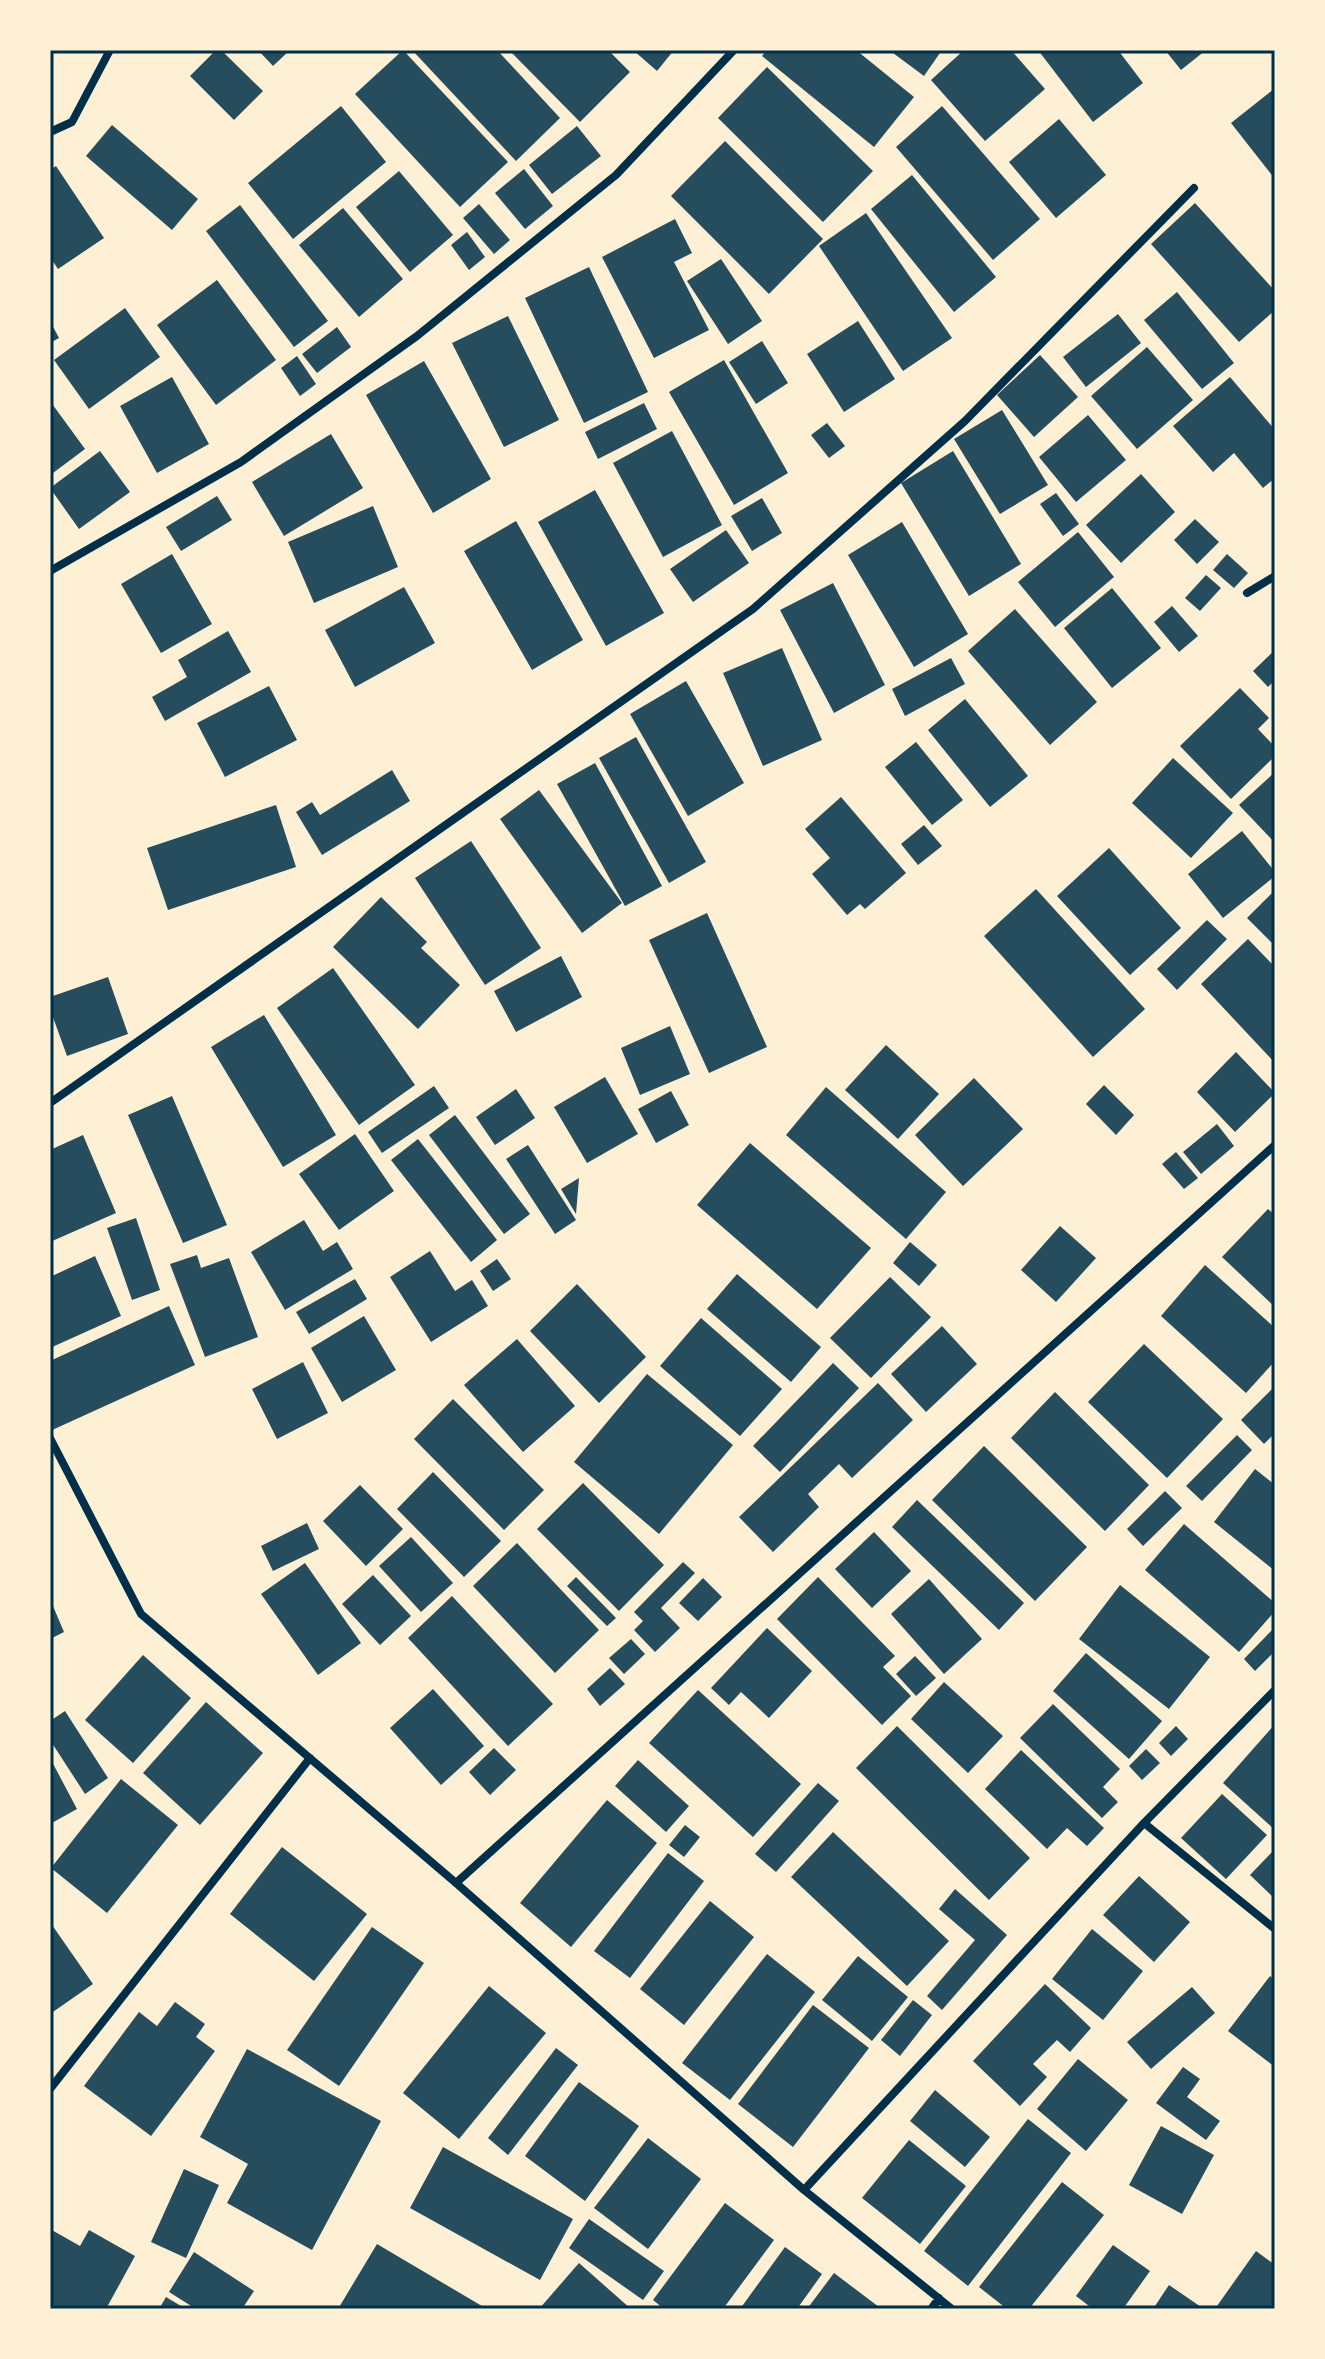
<svg xmlns="http://www.w3.org/2000/svg" width="1325" height="2359" font-family="Figtree,sans-serif">
  <style>
    .building { fill: #264d5e }
    .lines { fill: none; stroke-linecap: round; stroke-linejoin: round }
    .minor { stroke: #003049; stroke-width: 8 }
    .neatline { fill: none; stroke: #003049; stroke-width: 3 }
  </style>
  <rect width="100%" height="100%" fill="#fdf0d5"/>
  <path class="building" d="M216,50H221L263,91L234,120L190,76Z
    M258,50H290L273,66Z
    M403,50L508,162L460,207L355,94Z
    M412,50H497L560,118L516,161Z
    M509,50H608L630,72L580,122Z
    M633,50H674L657,71Z
    M767,50H856L914,97L874,147L762,56Z
    M889,50H942L924,76Z
    M964,50H1011L1045,89L985,141L931,80Z
    M1038,50H1118L1143,83L1093,122Z
    M1165,50H1206L1181,70Z
    M767,67L873,171L823,222L718,118Z
    M1275,88V179L1231,123Z
    M341,106L386,162L293,239L248,183Z
    M942,106L1040,219L993,260L896,147Z
    M1059,119L1106,175L1056,218L1009,162Z
    M112,125L198,199L172,230L86,156Z
    M577,126L601,156L552,194L529,165Z
    M725,141L823,239L769,294L671,196Z
    M56,166L104,238L58,269L50,257V170Z
    M524,169L553,206L525,229L495,193Z
    M399,171L453,235L410,272L356,207Z
    M912,175L996,277L954,312L871,209Z
    M1195,203L1275,291V310L1239,342L1151,244Z
    M479,204L510,240L494,254L463,218Z
    M240,205L328,321L294,347L206,231Z
    M343,208L403,279L359,317L299,245Z
    M866,213L952,338L903,371L819,246Z
    M675,219L692,253L674,262L709,330L654,358L602,257Z
    M467,232L485,257L469,270L451,245Z
    M721,259L762,321L728,344L687,281Z
    M589,267L648,392L584,423L525,298Z
    M217,280L276,360L216,405L157,325Z
    M1177,292L1234,363L1202,389L1144,320Z
    M125,308L160,357L89,409L54,360Z
    M1118,314L1141,343L1086,387L1063,357Z
    M508,316L559,420L504,447L452,343Z
    M50,321L59,338L50,343Z
    M858,321L895,379L844,412L807,354Z
    M337,327L351,347L317,373L302,354Z
    M762,341L788,383L756,404L729,362Z
    M1147,347L1193,400L1137,449L1091,396Z
    M1040,355L1078,397L1034,437L997,395Z
    M297,356L316,384L300,396L281,368Z
    M724,360L788,473L734,505L669,392Z
    M424,361L491,479L433,513L366,395Z
    M172,377L209,444L157,473L120,406Z
    M1230,377L1275,430V478L1263,488L1234,453L1213,472L1173,426Z
    M50,401L85,449L53,473L50,470Z
    M644,403L657,429L598,459L585,432Z
    M1002,410L1048,485L1000,514L954,439Z
    M1088,415L1126,460L1076,502L1039,457Z
    M827,423L845,446L829,458L811,435Z
    M672,431L722,525L663,557L613,463Z
    M331,434L363,488L284,536L252,482Z
    M100,451L130,492L79,529L50,488Z
    M953,451L1021,564L969,596L901,483Z
    M1141,474L1175,512L1121,563L1086,525Z
    M595,490L664,613L606,646L538,522Z
    M1056,493L1079,524L1063,536L1040,504Z
    M217,496L232,520L181,551L166,527Z
    M762,498L782,533L752,551L731,516Z
    M373,506L398,567L314,603L288,542Z
    M1195,519L1219,542L1197,564L1174,540Z
    M516,521L583,640L532,670L464,551Z
    M902,522L968,634L914,667L848,555Z
    M726,530L749,563L693,602L670,569Z
    M1078,532L1114,577L1055,627L1018,582Z
    M172,554L212,624L161,653L121,584Z
    M1227,554L1248,573L1234,588L1213,570Z
    M1206,575L1221,588L1200,611L1185,598Z
    M833,583L885,685L834,713L780,610Z
    M404,587L435,643L355,687L325,630Z
    M1112,588L1161,648L1112,688L1064,628Z
    M1172,606L1198,636L1179,652L1154,622Z
    M1015,609L1097,702L1050,745L968,651Z
    M228,631L251,672L165,721L152,697L187,677L178,660Z
    M782,648L822,740L763,766L723,673Z
    M1275,650V680L1268,687L1253,671Z
    M951,658L965,684L905,716L892,689Z
    M686,681L744,783L688,816L630,714Z
    M269,686L297,740L225,777L197,723Z
    M1240,688L1269,718L1258,729L1275,747V756L1231,799L1180,746Z
    M965,699L1028,776L990,807L928,730Z
    M636,737L706,862L669,883L599,758Z
    M916,742L963,800L932,825L885,767Z
    M1173,758L1233,813L1191,858L1132,803Z
    M595,763L662,886L625,906L557,784Z
    M392,770L410,801L322,855L296,812L312,802L320,815Z
    M1275,772V843L1239,805Z
    M539,790L622,903L582,933L500,819Z
    M841,797L906,873L865,909L860,904L847,915L812,874L830,858L805,829Z
    M276,805L296,867L168,910L147,848Z
    M924,825L942,846L918,865L901,844Z
    M1242,831L1275,872V876L1223,918L1188,874Z
    M471,841L541,948L485,985L415,878Z
    M1109,848L1181,928L1130,975L1057,896Z
    M1036,889L1145,1009L1093,1057L984,936Z
    M1275,890V946L1247,918Z
    M381,897L427,942L421,948L460,985L418,1029L333,947Z
    M707,913L767,1047L709,1073L649,940Z
    M1207,920L1227,939L1177,990L1157,969Z
    M1248,939L1275,967V1063L1201,984Z
    M561,956L582,997L516,1032L494,991Z
    M333,968L415,1085L359,1125L277,1008Z
    M108,977L128,1034L67,1056L50,1009V997Z
    M264,1015L336,1135L283,1167L211,1047Z
    M670,1026L690,1074L640,1095L621,1048Z
    M886,1045L939,1094L898,1139L845,1090Z
    M1236,1052L1275,1093L1235,1132L1197,1092Z
    M605,1077L638,1134L587,1163L554,1107Z
    M974,1078L1023,1129L963,1186L915,1135Z
    M1104,1085L1134,1115L1116,1135L1086,1104Z
    M434,1086L449,1108L382,1153L368,1132Z
    M826,1087L946,1192L906,1239L786,1135Z
    M516,1089L535,1118L495,1145L476,1117Z
    M671,1091L689,1125L656,1143L638,1109Z
    M172,1096L227,1225L183,1243L128,1115Z
    M455,1115L530,1214L504,1234L429,1135Z
    M1217,1124L1234,1146L1201,1174L1183,1152Z
    M355,1134L394,1191L339,1230L299,1174Z
    M83,1135L116,1213L50,1242V1150Z
    M418,1139L497,1240L471,1262L391,1160Z
    M750,1143L871,1248L817,1309L697,1205Z
    M528,1145L576,1220L555,1234L506,1159Z
    M1176,1152L1198,1178L1184,1189L1162,1164Z
    M579,1178L576,1214L561,1189Z
    M1268,1209L1275,1215V1307L1222,1257Z
    M136,1218L160,1290L132,1300L107,1228Z
    M304,1220L323,1251L337,1242L353,1269L285,1310L251,1252Z
    M1060,1226L1096,1258L1056,1302L1021,1270Z
    M910,1242L937,1265L919,1286L893,1263Z
    M430,1251L455,1291L472,1280L488,1306L431,1342L390,1277Z
    M197,1255L201,1268L229,1258L258,1337L205,1357L170,1264Z
    M95,1256L121,1316L50,1348V1277Z
    M497,1259L511,1279L493,1291L480,1271Z
    M1205,1265L1275,1328V1361L1246,1393L1161,1316Z
    M737,1274L821,1347L791,1382L707,1309Z
    M890,1277L931,1317L871,1378L830,1338Z
    M355,1279L367,1299L309,1334L296,1312Z
    M577,1284L646,1357L599,1403L530,1331Z
    M169,1306L195,1365L50,1431V1361Z
    M364,1316L396,1370L342,1402L311,1348Z
    M701,1318L782,1389L740,1436L660,1366Z
    M942,1326L977,1364L926,1412L891,1374Z
    M517,1339L575,1406L523,1452L464,1385Z
    M1144,1344L1223,1419L1167,1478L1088,1402Z
    M303,1362L328,1413L277,1439L252,1389Z
    M833,1363L859,1388L780,1472L753,1446Z
    M647,1374L733,1445L659,1534L574,1462Z
    M878,1383L913,1420L852,1478L839,1464L808,1494L819,1507L773,1552L739,1517Z
    M1275,1386V1433L1264,1444L1241,1420Z
    M1055,1392L1149,1485L1105,1531L1011,1438Z
    M453,1399L544,1490L504,1530L414,1439Z
    M1237,1435L1252,1450L1202,1501L1186,1486Z
    M984,1446L1087,1547L1035,1601L932,1500Z
    M1255,1469L1275,1485V1571L1214,1522Z
    M433,1472L501,1541L464,1577L397,1509Z
    M583,1483L664,1565L619,1611L537,1529Z
    M360,1485L403,1529L366,1566L323,1521Z
    M1165,1491L1182,1508L1143,1546L1127,1529Z
    M917,1500L1024,1603L999,1630L892,1527Z
    M307,1523L319,1549L273,1571L261,1546Z
    M1184,1524L1275,1603V1611L1239,1652L1145,1570Z
    M874,1532L911,1571L872,1608L835,1569Z
    M411,1537L453,1583L421,1612L379,1566Z
    M517,1543L599,1630L555,1673L473,1586Z
    M683,1562L695,1573L661,1608L680,1628L655,1652L634,1630L643,1621L634,1612Z
    M305,1563L361,1643L318,1675L261,1594Z
    M373,1575L411,1616L380,1645L342,1604Z
    M576,1577L616,1618L607,1626L567,1586Z
    M818,1577L895,1656L883,1667L911,1696L882,1725L777,1619Z
    M703,1578L722,1597L698,1621L679,1603Z
    M929,1579L982,1639L944,1674L891,1614Z
    M1120,1585L1210,1657L1169,1709L1079,1639Z
    M452,1596L553,1704L508,1746L408,1638Z
    M50,1599L64,1632L50,1639Z
    M1275,1627V1651L1255,1671L1244,1659Z
    M767,1628L812,1671L769,1718L741,1692L729,1705L711,1688Z
    M631,1639L645,1654L624,1674L609,1658Z
    M1086,1653L1162,1721L1129,1759L1053,1691Z
    M143,1655L191,1698L133,1763L85,1720Z
    M915,1656L936,1678L916,1696L896,1674Z
    M610,1668L625,1684L600,1706L587,1689Z
    M944,1682L1003,1736L968,1773L911,1719Z
    M433,1689L484,1746L441,1785L390,1728Z
    M698,1690L801,1784L753,1837L649,1743Z
    M206,1702L263,1753L200,1825L143,1773Z
    M1053,1704L1120,1769L1103,1787L1118,1802L1102,1818L1020,1738Z
    M65,1711L108,1778L85,1794L50,1740V1721Z
    M1275,1724V1830L1223,1783Z
    M897,1726L1030,1858L989,1900L856,1768Z
    M1176,1726L1188,1739L1171,1756L1159,1743Z
    M494,1748L516,1770L490,1795L469,1772Z
    M1146,1749L1160,1763L1142,1780L1129,1766Z
    M1021,1750L1104,1828L1087,1846L1067,1828L1047,1849L985,1789Z
    M50,1758L77,1809L50,1824Z
    M638,1760L689,1806L666,1832L615,1786Z
    M121,1779L178,1825L107,1913L51,1868Z
    M818,1783L839,1801L776,1872L755,1854Z
    M1222,1794L1267,1835L1226,1879L1181,1838Z
    M607,1800L657,1843L571,1947L520,1903Z
    M685,1825L700,1837L684,1857L669,1845Z
    M833,1832L949,1941L907,1986L791,1877Z
    M282,1847L367,1914L314,1981L230,1914Z
    M1275,1849V1899L1250,1875Z
    M668,1853L704,1881L630,1978L594,1951Z
    M1139,1876L1190,1922L1154,1962L1103,1915Z
    M955,1889L1007,1935L942,2010L927,1996L975,1940L939,1909Z
    M710,1901L754,1937L684,2025L640,1989Z
    M50,1922L93,1984L50,2014Z
    M372,1927L424,1963L339,2086L287,2050Z
    M1092,1929L1143,1971L1103,2020L1052,1979Z
    M767,1954L815,1992L730,2100L682,2063Z
    M858,1956L908,1997L872,2041L822,2000Z
    M1270,1976L1275,1980V2067L1228,2031Z
    M1045,1984L1091,2028L1070,2052L1057,2040L1033,2064L1047,2077L1020,2106L973,2061Z
    M489,1986L546,2033L459,2139L403,2093Z
    M1192,1987L1215,2013L1151,2069L1127,2042Z
    M913,2000L932,2015L900,2056L881,2040Z
    M175,2002L205,2024L196,2037L215,2051L151,2136L84,2086L139,2012L157,2026Z
    M813,2005L869,2048L793,2147L738,2104Z
    M556,2048L578,2065L508,2155L488,2138Z
    M247,2049L381,2121L312,2250L227,2203L248,2164L200,2137Z
    M1078,2059L1128,2100L1086,2151L1037,2109Z
    M1183,2067L1200,2079L1187,2097L1220,2121L1206,2140L1156,2103Z
    M579,2082L639,2126L585,2201L525,2156Z
    M935,2090L990,2137L965,2167L910,2121Z
    M1028,2119L1071,2153L968,2286L924,2251Z
    M1161,2126L1214,2155L1182,2214L1129,2185Z
    M648,2138L701,2179L648,2249L594,2208Z
    M909,2140L966,2186L920,2244L862,2198Z
    M443,2147L573,2219L540,2280L410,2208Z
    M184,2169L219,2185L186,2258L151,2242Z
    M1062,2182L1104,2215L1029,2309H1007L979,2287Z
    M725,2203L774,2240L723,2309H664L653,2300Z
    M589,2219L664,2271L643,2300L569,2248Z
    M50,2229L80,2246L89,2230L135,2256L106,2309H50Z
    M377,2244L487,2309H338Z
    M1113,2245L1150,2271L1123,2309H1093L1076,2296Z
    M785,2247L822,2274L797,2309H740Z
    M1256,2251L1275,2265V2309H1222L1217,2306Z
    M194,2252L254,2291L242,2309H196L169,2292Z
    M579,2263L631,2309H539Z
    M834,2273L879,2307L878,2309H807Z
    M1169,2285L1204,2309H1153Z
    M166,2297L186,2309H159Z"/>
  <g class="lines">
    <path class="minor" d="M50,132L72,122L110,50
      M50,571L241,462L417,336L616,175L734,50
      M1247,593L1275,576
      M50,1103L753,609L965,421L1194,188
      M50,1438L141,1614L456,1883L804,2190L952,2309
      M1144,1823L1275,1929
      M456,1883L1275,1145
      M50,2089L310,1758
      M804,2190L1144,1823L1275,1690
      M931,2309L939,2298"/>
  </g>
  <rect width="1325" height="2359" fill="none" stroke="#fdf0d5" stroke-width="104"/>
  <rect x="52" y="52" width="1221" height="2255" class="neatline"/>
</svg>
